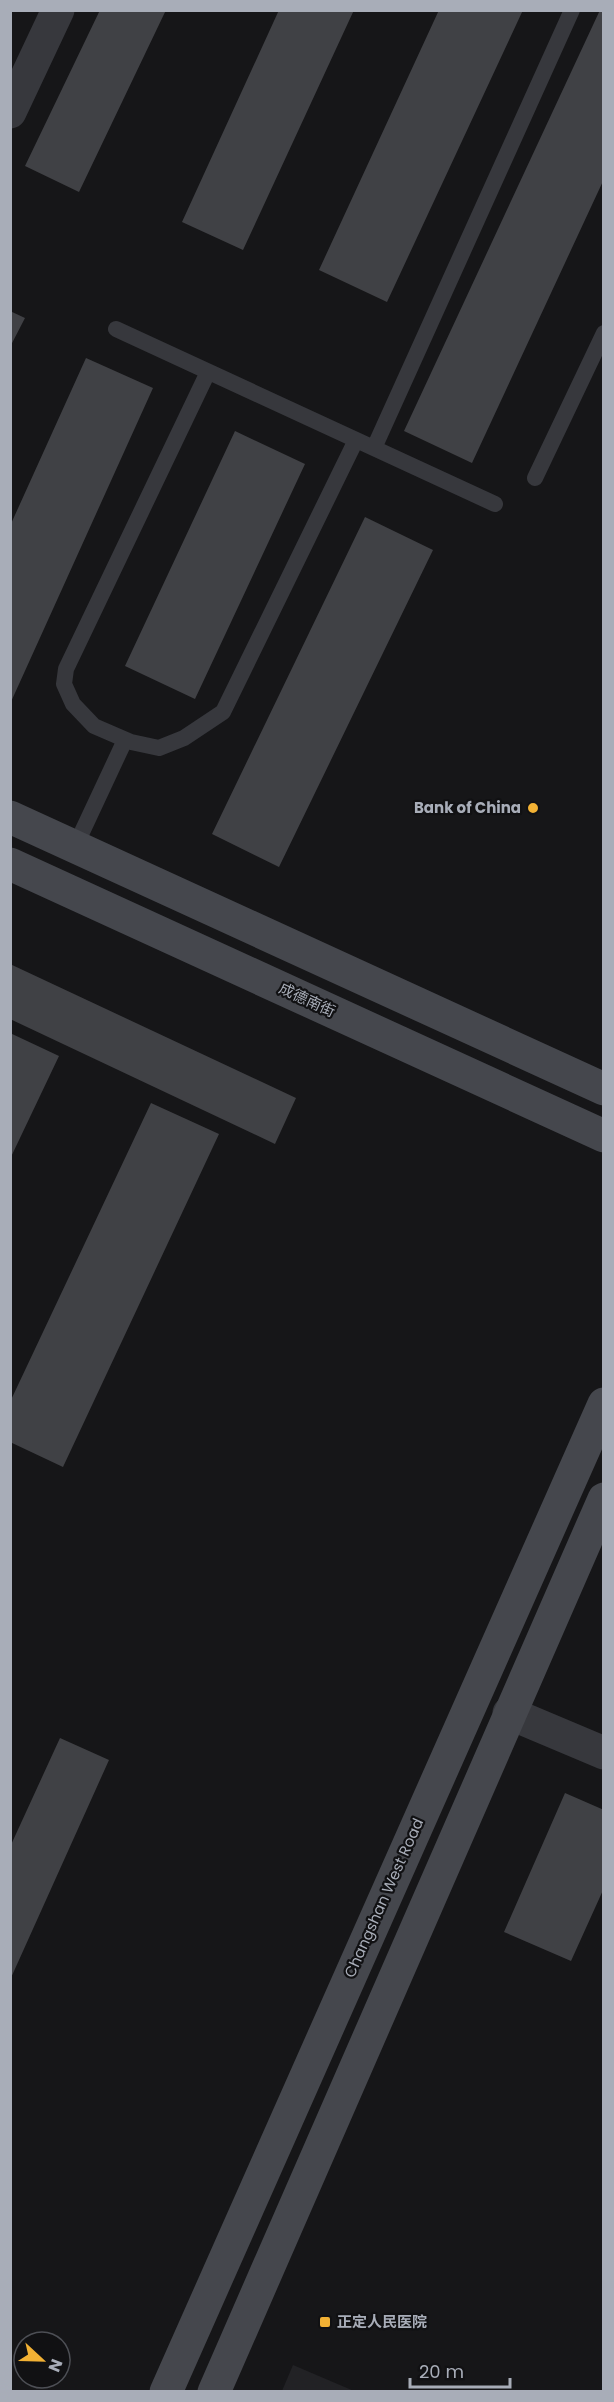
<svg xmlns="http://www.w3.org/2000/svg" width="614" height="2402" font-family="Poppins,'Noto Sans SC',sans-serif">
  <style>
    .built { fill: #222225 }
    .building { fill: #404145 }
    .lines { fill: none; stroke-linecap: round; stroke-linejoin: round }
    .service { stroke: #37383d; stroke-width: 16 }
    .minor { stroke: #37383d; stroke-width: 33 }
    .secondary { stroke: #45474d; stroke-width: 33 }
    .poi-dot { fill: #f2b134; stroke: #111113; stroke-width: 2 }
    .labels { text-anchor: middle; stroke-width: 4.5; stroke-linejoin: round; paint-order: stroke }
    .poi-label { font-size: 15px; font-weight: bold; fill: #a8adb8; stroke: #111113; text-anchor: end }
    .street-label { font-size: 15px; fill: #a8adb8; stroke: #111113 }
  </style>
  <rect width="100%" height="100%" fill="#161618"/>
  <path class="built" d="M293,2365L354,2391H282Z"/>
  <path class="building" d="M100,10H166L79,192L25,166Z
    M279,10H354L243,250L182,222Z
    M439,10H523L387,302L319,270Z
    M600,10H604V179L472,463L404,431Z
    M10,311L25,318L10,347Z
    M86,358L153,388L10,704V526Z
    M235,431L305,464L195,699L125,666Z
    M365,517L433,550L279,867L212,834Z
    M10,964L296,1098L275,1144L10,1019Z
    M10,1033L59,1056L10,1159Z
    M151,1103L219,1134L63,1467L10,1442V1402Z
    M60,1738L109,1760L10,1980V1847Z
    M565,1793L604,1810V1888L571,1961L504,1932Z"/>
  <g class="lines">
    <path class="service" d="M116,329L495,504
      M208,372L66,669L64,684L73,704L94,726L131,742L159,748L184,738L223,712L356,440
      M374,448L572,10
      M535,478L604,333
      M75,847L125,740"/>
    <path class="minor" d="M10,112L58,10
      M509,1713L604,1753"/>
    <path class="secondary" d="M10,817L604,1089
      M10,864L604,1136
      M166,2392L604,1404
      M214,2392L604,1499"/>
  </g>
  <g class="poi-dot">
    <circle cx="533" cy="808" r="6"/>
    <rect x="319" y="2316" width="12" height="12" rx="3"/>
  </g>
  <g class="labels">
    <g class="poi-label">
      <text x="521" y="813">Bank of China</text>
      <text x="337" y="2327" text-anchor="start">正定人民医院</text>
    </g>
    <g class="street-label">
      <text transform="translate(307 1000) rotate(25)" y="5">成德南街</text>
      <text transform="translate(384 1898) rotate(-66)" y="5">Changshan West Road</text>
    </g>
  </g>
  <rect width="614" height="2402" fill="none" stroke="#a8adb8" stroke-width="24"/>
  <g transform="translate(42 2360) rotate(112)"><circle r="28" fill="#111113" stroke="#4d4f55" stroke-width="1.5"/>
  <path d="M0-4.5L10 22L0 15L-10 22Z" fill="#f2b134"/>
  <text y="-9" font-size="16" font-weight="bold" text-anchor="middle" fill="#a8adb8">N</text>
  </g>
  <path d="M410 2378v9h100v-9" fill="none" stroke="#a8adb8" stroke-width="3"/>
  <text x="419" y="2378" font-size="18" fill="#a8adb8" stroke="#111113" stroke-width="4.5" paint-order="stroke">20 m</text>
</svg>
